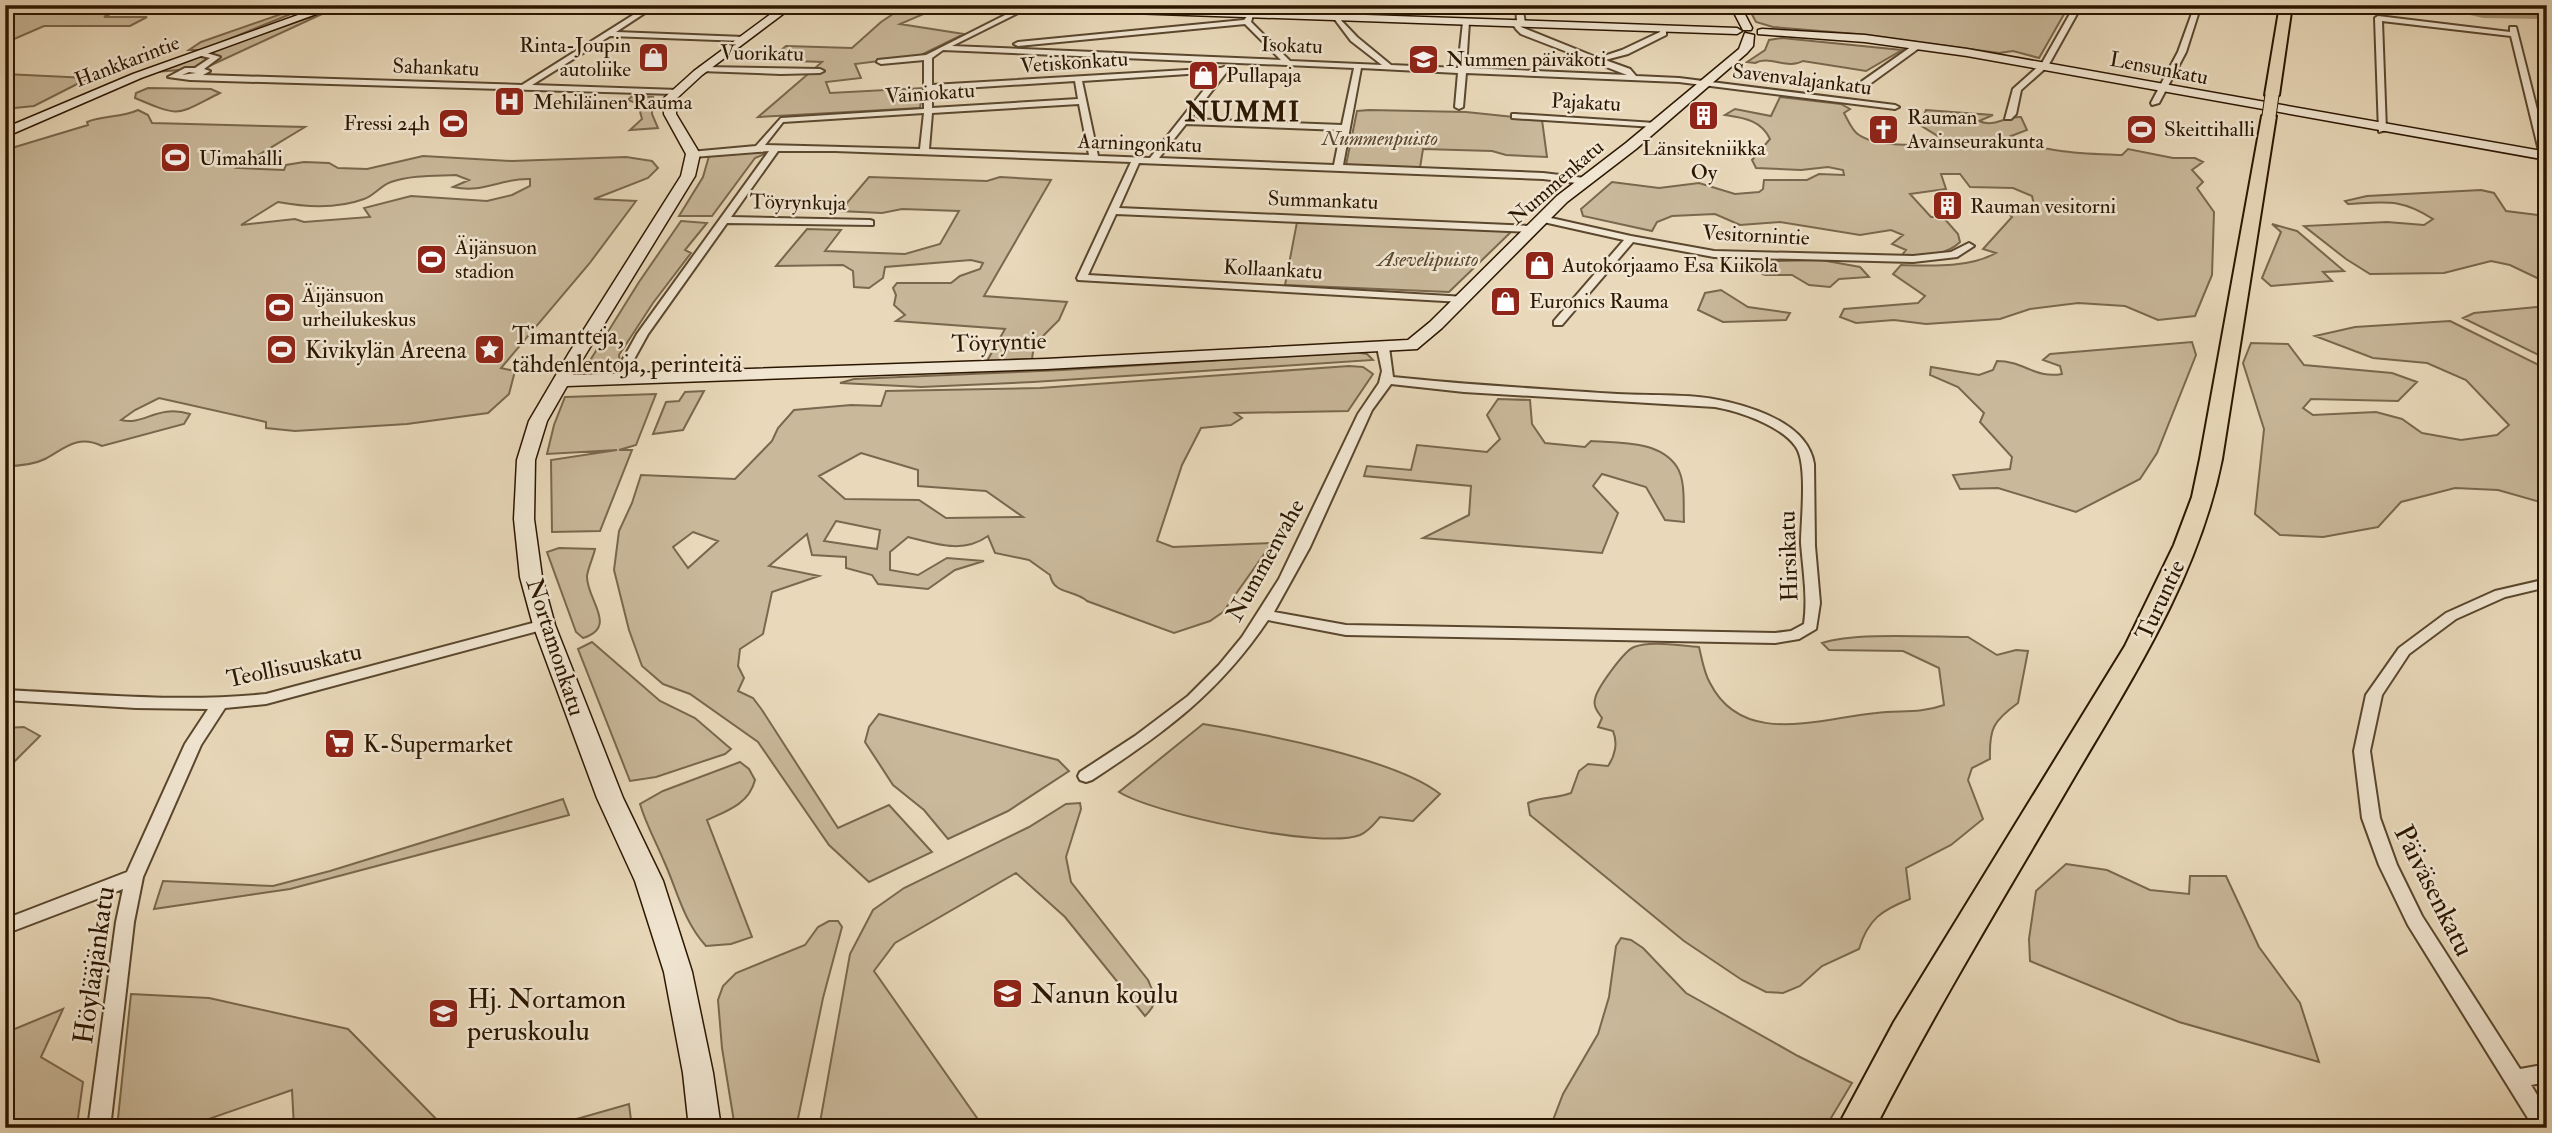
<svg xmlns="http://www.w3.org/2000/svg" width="2552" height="1133" font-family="'IM FELL Double Pica',serif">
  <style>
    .green { fill: #c9b89a; stroke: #7a674d; stroke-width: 2; fill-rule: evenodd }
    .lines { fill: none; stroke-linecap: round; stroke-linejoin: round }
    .river { fill: #a8977b; fill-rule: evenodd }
    .minor-casing { stroke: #5a472e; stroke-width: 4 }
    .secondary-casing { stroke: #2b1600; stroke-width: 3 }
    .trunk-casing { stroke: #2b1600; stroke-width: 4 }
    .minor { fill: #f1e6d2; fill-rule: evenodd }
    .secondary { fill: #f1e6d2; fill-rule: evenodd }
    .trunk { fill: #e9d9ba; fill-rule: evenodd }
    .trunk-bridge-casing { stroke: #2b1600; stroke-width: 15; stroke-linecap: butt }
    .trunk-bridge { stroke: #e9d9ba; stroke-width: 13 }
    .labels { text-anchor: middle; stroke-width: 5; stroke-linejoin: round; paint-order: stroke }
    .far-poi-label { font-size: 21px; fill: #2b1600; stroke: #f1e6d2; text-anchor: start }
    .far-street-label { font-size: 21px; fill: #2b1600; stroke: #f1e6d2 }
    .far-park-label { font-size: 21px; font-style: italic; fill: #5a472e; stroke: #f1e6d2 }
    .poi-label { font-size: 24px; fill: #2b1600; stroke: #f1e6d2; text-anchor: start }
    .street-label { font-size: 24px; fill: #2b1600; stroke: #f1e6d2 }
    .far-district-label { font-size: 26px; font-weight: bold; letter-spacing: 2px; fill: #2b1600; stroke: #f1e6d2 }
    .near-street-label { font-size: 28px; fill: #2b1600; stroke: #f1e6d2 }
    .near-poi-label { font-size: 28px; fill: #2b1600; stroke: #f1e6d2; text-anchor: start }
  </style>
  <rect width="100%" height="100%" fill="#e9d9ba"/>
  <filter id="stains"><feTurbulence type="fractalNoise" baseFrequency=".00286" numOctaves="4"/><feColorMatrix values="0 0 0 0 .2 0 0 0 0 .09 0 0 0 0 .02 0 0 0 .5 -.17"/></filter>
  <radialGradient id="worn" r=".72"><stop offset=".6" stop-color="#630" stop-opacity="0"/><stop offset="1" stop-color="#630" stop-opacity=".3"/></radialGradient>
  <path class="green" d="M307,5H313L202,50H189L201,42Z
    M1801,5H2044L2067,9L2039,58L2013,51L1999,53L1857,34L1773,27L1756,22L1748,7L1755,8L1757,11L1789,12Z
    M902,8L930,9L926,13L900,24L964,34L919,56L855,64L861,78L826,82L830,93L923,88L920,108L758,117L822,62L769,60L786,46L852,48L881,22Z
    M5,12H114L104,17H147L130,26H44L5,43Z
    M322,14L205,68L155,72L319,14Z
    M1782,38L1902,50L1866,71L1803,61C1787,70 1770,55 1755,63L1747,62L1765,50L1769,40Z
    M5,74L89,78L34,106L5,109Z
    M148,88L211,89L220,93C176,115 182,118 135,98L136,93Z
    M632,96L653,97L652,114L658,128L630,130L642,119L638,104L628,100Z
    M1780,97L1841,104L1850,109L1844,113C1848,120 1852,131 1859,135C1879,148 1922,145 1946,144L1944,140L1920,125L1926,110L1993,115L1979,121C1994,128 2005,116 2021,117L2027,130L2011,136C2039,153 2090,154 2122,155L2128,149L2173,158H2195L2203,162L2192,170L2203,182L2197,188L2214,212L2212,275L2195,316L2158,320L2125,306L2078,303L2030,309L2000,319L1926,324L1894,320L1856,323L1840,317L1844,309L1918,303L1925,296L1893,274L1901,265C1932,266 1969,268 1996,253L1983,249L2012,217L2001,206L2034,205L2032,196L2013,188L1970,187L1960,174H1941L1946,189L1910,194L1931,217H1943L1958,234L1960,242C1945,257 1923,255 1902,255L1906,250L1892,244L1903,235L1891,230L1860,235L1780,222L1740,225L1715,214L1672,216L1657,222L1652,231L1583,216L1581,209L1612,182L1659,188L1699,183L1735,194L1759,192L1763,189L1764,180H1807L1819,174L1844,175L1843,170L1828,167L1801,170L1756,168L1752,160L1770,139C1761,120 1744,118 1725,115L1735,109L1771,116Z
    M138,110L148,115L152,123L305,127L237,168L284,170L286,165L304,162L329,163L338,168L367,169L423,156L512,161L626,157L652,161L658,168L648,178L594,199L636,201L589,264L501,368L515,371L509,394L488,413L407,424L295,431L266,428V422L159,398L135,410L121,420C144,426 157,404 190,414L184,424L102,446C77,434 64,449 45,459C33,465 18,466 5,466V150L88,125L87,122C103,115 121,118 138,110ZM456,175L469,180L453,187C483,194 501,178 530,179V186L512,195L487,201L411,196L364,208L370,217L304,222L295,219L241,225L278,202C305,207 337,209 364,199C374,196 381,185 391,182C412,175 434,176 456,175Z
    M1369,110L1466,112L1542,120L1547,157L1506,155L1492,151L1423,149L1420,168L1346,165L1357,111Z
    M765,152L767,153L755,158L712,216H679L703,177L709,156Z
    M869,177L987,181L1000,177L1051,180L984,296L1067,302L1059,320L1034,345L1032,359L987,361L1005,329L896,321L905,315L894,305L896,295L893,288L897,283H951L960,276L980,269L983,263L971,260L885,267L883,278L869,288L854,287L853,271L843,265L776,266L807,229L841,230L825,251L905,254L940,244L959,211L902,209L882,213L840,211Z
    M2481,190L2494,193L2506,211L2547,216V277L2537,278L2510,265L2491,261L2444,273L2370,274L2346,259L2304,226L2387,222L2424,225L2433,219C2400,198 2386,202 2348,204L2345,201L2367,196Z
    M681,221L707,223L685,250L691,253L653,303L619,355L620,363L609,372H594L588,368L589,362L639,282Z
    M1297,222L1505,230L1512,231L1449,292L1285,285Z
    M2272,224L2297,231L2344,271L2323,272L2332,281L2271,286L2262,278L2281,232Z
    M1821,260L1860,267L1869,277L1839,279L1830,287L1809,285L1792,275H1765L1750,268L1776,261Z
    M1721,290L1748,307L1790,313L1786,320L1723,322L1698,310L1705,293Z
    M2547,306V359L2463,318L2474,313Z
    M2450,321L2547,369V504L2498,490L2455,488L2401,502L2378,527L2323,537L2280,535L2255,514L2264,429L2243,363L2251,343L2288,344L2304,365L2392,373L2417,382L2398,401L2311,399L2303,408L2313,415L2376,412L2402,419L2422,433L2461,440L2497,435L2509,425L2466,380L2427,363L2373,358L2315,336L2355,327Z
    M2192,342L2196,355L2157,453L2140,479L2076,512L1998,488L1960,489L1953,475L2010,469L2012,457L1980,422L1984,413L1958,387L1930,375L1931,367L1979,375L1993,370L1997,361C2024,361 2035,379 2062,374L2060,366L2043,360L2050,354Z
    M1354,352L1367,354L1373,360L1033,382L921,387L840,383L854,379L1063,370Z
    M1349,366L1363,367L1373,374L1348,411L1235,413L1242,418L1231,425L1201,428L1182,465L1157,541L1173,547L1272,543L1223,612L1210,621L1174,633L1087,601C1073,589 1054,595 1050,575L1029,560L995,553L988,536C963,554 936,544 908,537L890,552V570L918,575L947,558L984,561L955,570L928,589L878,584L872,575L846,568V557L812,555L807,534L769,566L819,576L772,592L763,634L740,649L738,666L744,678L738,691L753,698L762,710L838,828L889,805L932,852L869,882L829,845L758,742L690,694L663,684L642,666L629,630L614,570L619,531L632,503L641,475L735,479L772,441L778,428L794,410L851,405L881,406L886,391L1040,388ZM861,453L918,470V486L986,491L1023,517L946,518L919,500L845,499L819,476ZM836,521L880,530L877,549L824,541ZM693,532L718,541L688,568L673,547Z
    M704,391L683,430L653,434L666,402L679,401L685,392Z
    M656,394L636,445L619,450H632L600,531L552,532L551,460L617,450L547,454L554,425L565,397Z
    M1498,399L1530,400L1532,424L1545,443L1585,447L1591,441C1618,443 1660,440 1677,467C1686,481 1683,506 1684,522L1665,520L1646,487L1602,474L1593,486L1618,513L1602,553L1423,538L1469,515L1471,486L1364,476L1367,466L1411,470L1417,445L1487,452L1500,439L1487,415Z
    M559,548L595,549C593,558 588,568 587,576C586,599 619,627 583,638L576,632L547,552Z
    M1968,637L1997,655L2016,650L2028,651L2018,703C1993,721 1989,729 1990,759L1972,768L1968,780L1983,819L1951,845L1906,868L1910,899C1882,910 1868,919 1859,949L1822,966L1800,986L1783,993L1766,992L1742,980L1684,941L1530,815L1528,803C1542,796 1556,799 1571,793L1579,771L1588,764L1608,766C1615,756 1618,743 1613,731L1598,727L1602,718C1598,712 1593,707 1595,699C1597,688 1624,651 1634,647C1652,640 1680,646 1699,647C1702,659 1704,673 1710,683C1743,748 1820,718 1876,713C1901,710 1919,714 1944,705L1939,668L1903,651L1829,650L1822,643C1853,632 1932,637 1968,637Z
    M592,642L660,701L695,718L731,749L725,754L656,777L630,781L578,649Z
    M879,714L1058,760L1069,771L1008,811L948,839L924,810L893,785L865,742L869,727Z
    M1203,724C1260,733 1397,759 1440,794L1413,821L1380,817C1374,824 1369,831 1360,835C1322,850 1154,814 1119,792Z
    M24,727L40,736L5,771V728Z
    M740,762L749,769L755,780C749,804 727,811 707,820L752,937L731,944L706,946C683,921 677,889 663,859C655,840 646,824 640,804L663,791Z
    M563,799L569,815L290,889L154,909L163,881L273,886L330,871Z
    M1080,803L1081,809L1066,857L1071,882L1148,980C1155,996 1159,1003 1145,1016L1065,917L1016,873L895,943L874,971L984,1128H819L850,954L873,910L904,888L1029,827L1066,804Z
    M2066,864L2107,870L2150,890L2189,894L2190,876H2226L2259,947L2300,1003L2319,1062L2179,1022L2030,961L2029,939L2036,891Z
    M829,921H838L842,927L823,998L796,1128H735L722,1048L718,1000L723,986L736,973L805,945L818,927Z
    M1621,938L1631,940L1643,948L1686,993L1798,1056L1852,1083L1825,1128H1550L1563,1094L1598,1034L1609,997L1616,946Z
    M131,994L209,998L348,1029L445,1128H294L292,1090L183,1128H117Z
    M63,1009L41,1057L83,1082L77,1125L71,1128H5V1033Z
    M629,1104L632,1128H545Z"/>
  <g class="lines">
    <path class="river" d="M2438,5L2547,9V19L2483,18L2440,8Z"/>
    <defs>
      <path id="minor" d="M649,5H657L616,32L744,37L748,39L744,41L610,36L532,85L678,90V94H675L190,80L168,77L185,68H195L210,58L197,55L196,53L200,51L220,57L204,69L210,71L203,75L522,85ZM189,72L196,73L182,75Z
        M1025,5H1034L952,46L1281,60L1245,24L1018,46L1014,44L1018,42L1244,20L1250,13L1253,15L1251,22L1290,61L1382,65L1351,41L1333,17L1336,15L1357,37L1391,65L1458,68L1463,22L1466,20L1469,22L1466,68L1627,75L1521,34L1516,29L1512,23L1517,21L1516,5H1522L1525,23L1520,25L1521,27L1598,58L1622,50L1660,32L1662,27H1666V35L1628,54L1605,60L1630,69L1636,76L1679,78L1895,105L1899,107L1895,109L1679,82L1466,73L1463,107L1459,109L1455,107L1458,73L1361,68L1343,165L1543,173L1585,178L1590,181L1585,184L1543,179L1139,163L1119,208L1532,226L1537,229L1532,232L1116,214L1088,275L1466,297L1467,299L1462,302L1078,280L1077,278L1131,162L835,151H778L731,217L870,220L873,221V225L727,223L648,334L622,381H614L612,379L637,334L769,151L693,157L690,156V152L756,146L781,118L924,109V60L881,64L877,62L878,60L926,55ZM943,50L1354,68L1342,125L1190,119L1229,69V65L1221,68L932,85V58ZM1218,72L1150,158L1098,156L1082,81ZM1075,81L1078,99L932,108V90ZM1079,104L1089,155L929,149L932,113ZM924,113L920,149L765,145L783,122ZM1186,124L1341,130L1334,165L1159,158Z
        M1319,5H1325L1322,17L1319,19L1316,17Z
        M1653,5H1710L1712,7L1709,9Z
        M2075,5H2082L2048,66L2021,90L2016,114L2011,119H2005L2013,89L2042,63Z
        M2195,5H2201L2186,52L2159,103L2152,105L2151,103L2178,52Z
        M2378,16L2510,32V27H2516L2547,149V157L2540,155L2511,36L2382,21L2386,130L2379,132L2375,18Z
        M1915,44L1922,46L1867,86H1861V82Z
        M703,67L820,69L824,71L820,73L781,74L700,71V67Z
        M1515,114L1655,123L1659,125L1655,127L1512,118V114Z
        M1542,216L1631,236L1714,251L1913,256L1951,252L1969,243L1974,246L1957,257L1913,262L1714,257L1633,242L1562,325H1554V321L1624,240L1539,221V217Z
        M1383,344L1389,347L1393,377C1468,385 1542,389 1617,394C1653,396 1693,393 1728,402C1761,410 1808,426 1814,464L1815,546L1820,603L1816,629L1799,639L1775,643L1346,635L1268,620C1219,693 1164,733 1092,780L1086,782L1080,780L1078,776L1080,772L1135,736L1188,696L1219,665L1242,637L1279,579L1358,414L1379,383L1382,371L1377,347ZM1391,384L1464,392L1715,407C1739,411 1782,426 1796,447C1808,464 1801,521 1801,543C1803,570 1808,597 1804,624L1791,631L1775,633L1346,625L1274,612L1310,547L1372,410Z
        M2547,579V587L2505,597L2456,619L2409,654L2382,695L2370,751L2380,818L2397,865L2422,916L2520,1069L2547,1064V1082L2531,1085L2547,1111V1128H2534L2408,925L2379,865L2362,818L2354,751L2366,695L2399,648L2446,613L2495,591Z
        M544,620L551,625L549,628L266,704L225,708L201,745L143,877L134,922L110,1128H88L116,922L123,889L5,934V919L127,872L185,744L208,709L136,708L5,700V690C92,694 179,703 266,694Z"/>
      <path id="secondary" d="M326,5H341L141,78L5,137V128L133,74Z
        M783,5H795L702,75L676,99V114L700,154L695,176L573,375L1046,359L1408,340L1430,322L1557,196L1626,143L1739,49L1745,33L1754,35L1753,46L1747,53L1636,149L1567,202L1442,328L1417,349L1046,369L567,386L547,421L535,460L534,519L542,577L555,625L623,798L663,881L692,972L713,1073L721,1128H689L683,1073L664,972L635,881L597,798L533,625L520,577L514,519L517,460L529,421L569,353L681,176L686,154L664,114V98L694,71Z
        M980,5H1081L1737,28L1742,31L1737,34L985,8Z
        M1730,5H1740L1752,28L1751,30H1743Z
        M1762,29L1865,35L1967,49L2547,152V160L1967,56L1865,42L1758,34V30Z"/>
      <path id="trunk" d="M2280,5H2292L2279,95L2272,99L2265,95Z
        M2269,112L2276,116L2222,459C2199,574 2135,674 2076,774C2008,891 1937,1007 1875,1128H1837L1894,1022L2125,646L2174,545L2192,497L2200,459L2262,116Z"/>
    </defs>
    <use href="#minor" class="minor-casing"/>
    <use href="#secondary" class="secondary-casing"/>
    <use href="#trunk" class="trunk-casing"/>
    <use href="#minor" class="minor"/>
    <use href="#secondary" class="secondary"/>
    <use href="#trunk" class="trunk"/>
    <defs>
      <path id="trunk-bridge" d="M2269,116L2272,95"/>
    </defs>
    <use href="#trunk-bridge" class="trunk-bridge-casing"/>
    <use href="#trunk-bridge" class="trunk-bridge"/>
  </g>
  <defs>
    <symbol id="shop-square" viewBox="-11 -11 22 22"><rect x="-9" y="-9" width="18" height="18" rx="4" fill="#8f2418" stroke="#f1e6d2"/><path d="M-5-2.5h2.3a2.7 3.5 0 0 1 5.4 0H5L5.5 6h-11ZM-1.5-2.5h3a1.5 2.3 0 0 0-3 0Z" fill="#fff"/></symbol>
    <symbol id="school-square" viewBox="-11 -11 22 22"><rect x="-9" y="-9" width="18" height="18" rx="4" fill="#8f2418" stroke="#f1e6d2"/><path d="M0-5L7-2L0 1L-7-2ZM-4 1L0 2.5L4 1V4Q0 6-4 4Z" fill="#fff"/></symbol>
    <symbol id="hospital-square" viewBox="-11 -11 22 22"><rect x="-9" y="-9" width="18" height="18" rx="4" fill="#8f2418" stroke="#f1e6d2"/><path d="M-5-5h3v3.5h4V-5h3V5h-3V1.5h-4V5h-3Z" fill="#fff"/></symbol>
    <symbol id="building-square" viewBox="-11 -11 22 22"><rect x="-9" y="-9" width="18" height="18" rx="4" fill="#8f2418" stroke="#f1e6d2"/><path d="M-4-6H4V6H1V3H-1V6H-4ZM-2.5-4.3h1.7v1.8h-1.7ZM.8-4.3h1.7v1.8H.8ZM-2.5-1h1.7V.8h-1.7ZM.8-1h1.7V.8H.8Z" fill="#fff"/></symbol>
    <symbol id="stadium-square" viewBox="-11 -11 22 22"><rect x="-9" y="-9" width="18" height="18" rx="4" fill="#8f2418" stroke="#f1e6d2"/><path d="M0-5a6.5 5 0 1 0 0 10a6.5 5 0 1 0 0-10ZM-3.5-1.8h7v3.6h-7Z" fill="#fff"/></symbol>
    <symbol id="church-square" viewBox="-11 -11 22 22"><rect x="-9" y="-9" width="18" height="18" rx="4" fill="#8f2418" stroke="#f1e6d2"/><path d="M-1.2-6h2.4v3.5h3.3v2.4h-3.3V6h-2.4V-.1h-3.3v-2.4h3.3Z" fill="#fff"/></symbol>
    <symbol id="sight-square" viewBox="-11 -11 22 22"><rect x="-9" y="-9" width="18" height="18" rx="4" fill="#8f2418" stroke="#f1e6d2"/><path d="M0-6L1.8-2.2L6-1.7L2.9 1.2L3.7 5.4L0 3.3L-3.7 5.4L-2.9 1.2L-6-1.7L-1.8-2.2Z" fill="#fff"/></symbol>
    <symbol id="supermarket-square" viewBox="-11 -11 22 22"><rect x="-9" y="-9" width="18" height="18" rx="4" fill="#8f2418" stroke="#f1e6d2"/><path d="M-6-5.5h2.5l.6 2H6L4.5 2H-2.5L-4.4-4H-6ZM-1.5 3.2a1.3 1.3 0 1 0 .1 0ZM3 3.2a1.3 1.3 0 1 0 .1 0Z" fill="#fff"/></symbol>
  </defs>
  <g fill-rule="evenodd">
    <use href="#shop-square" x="636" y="40" width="35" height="35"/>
    <use href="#school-square" x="1406" y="42" width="35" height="35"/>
    <use href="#shop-square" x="1186" y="58" width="35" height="35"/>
    <use href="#hospital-square" x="492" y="84" width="35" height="35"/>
    <use href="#building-square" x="1686" y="98" width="35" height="35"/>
    <use href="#stadium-square" x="436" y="106" width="35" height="35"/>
    <use href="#church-square" x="1866" y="112" width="35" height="35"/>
    <use href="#stadium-square" x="2124" y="112" width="35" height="35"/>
    <use href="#stadium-square" x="158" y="140" width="35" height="35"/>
    <use href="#building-square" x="1930" y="188" width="35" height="35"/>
    <use href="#stadium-square" x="414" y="242" width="35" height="35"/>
    <use href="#shop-square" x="1522" y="248" width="35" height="35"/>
    <use href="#shop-square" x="1488" y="284" width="35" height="35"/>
    <use href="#stadium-square" x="262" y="290" width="35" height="35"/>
    <use href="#stadium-square" x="264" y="332" width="35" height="35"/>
    <use href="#sight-square" x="472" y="332" width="35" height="35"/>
    <use href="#supermarket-square" x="322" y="726" width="35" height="35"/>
    <use href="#school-square" x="990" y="976" width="35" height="35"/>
    <use href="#school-square" x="426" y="996" width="35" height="35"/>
  </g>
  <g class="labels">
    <g class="far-poi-label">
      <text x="631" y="52" text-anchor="end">Rinta-Joupin<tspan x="631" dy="24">autoliike</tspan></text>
      <text x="1446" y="66">Nummen päiväkoti</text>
      <text x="1226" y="82">Pullapaja</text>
      <text x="533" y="109">Mehiläinen Rauma</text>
      <text x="1907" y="124">Rauman<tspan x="1907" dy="24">Avainseurakunta</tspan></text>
      <text x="430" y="130" text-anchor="end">Fressi 24h</text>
      <text x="2164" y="136">Skeittihalli</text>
      <text x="1704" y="155" text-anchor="middle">Länsitekniikka<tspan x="1704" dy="24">Oy</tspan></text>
      <text x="199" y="165">Uimahalli</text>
      <text x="1970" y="213">Rauman vesitorni</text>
      <text x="455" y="254">Äijänsuon<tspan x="455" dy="24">stadion</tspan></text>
      <text x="1562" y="272">Autokorjaamo Esa Kiikola</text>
      <text x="302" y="302">Äijänsuon<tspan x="302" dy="24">urheilukeskus</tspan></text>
      <text x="1529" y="308">Euronics Rauma</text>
    </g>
    <g class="far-street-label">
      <text transform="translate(1292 45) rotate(2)" y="7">Isokatu</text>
      <text transform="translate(762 53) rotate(1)" y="7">Vuorikatu</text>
      <text transform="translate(127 61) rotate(-21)" y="7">Hankkarintie</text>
      <text transform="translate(1074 62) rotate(-4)" y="7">Vetiskonkatu</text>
      <text transform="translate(436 67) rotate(2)" y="7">Sahankatu</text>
      <text transform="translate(2159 68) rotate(11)" y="7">Lensunkatu</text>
      <text transform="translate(1802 79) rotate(7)" y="7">Savenvalajankatu</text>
      <text transform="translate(930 93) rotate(-4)" y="7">Vainiokatu</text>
      <text transform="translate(1586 102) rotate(3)" y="7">Pajakatu</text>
      <text transform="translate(1140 143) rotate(2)" y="7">Aarningonkatu</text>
      <text transform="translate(1556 182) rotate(-41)" y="7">Nummenkatu</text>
      <text transform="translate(1323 200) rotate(2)" y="7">Summankatu</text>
      <text transform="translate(798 202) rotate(1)" y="7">Töyrynkuja</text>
      <text transform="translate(1756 235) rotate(3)" y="7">Vesitornintie</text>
      <text transform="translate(1273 269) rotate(3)" y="7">Kollaankatu</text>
    </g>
    <g class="far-park-label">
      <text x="1380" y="145">Nummenpuisto</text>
      <text x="1428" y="266">Asevelipuisto</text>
    </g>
    <g class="poi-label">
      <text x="512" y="344">Timantteja,<tspan x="512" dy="28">tähdenlentoja, perinteitä</tspan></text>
      <text x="305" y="358">Kivikylän Areena</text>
      <text x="363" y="752">K-Supermarket</text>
    </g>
    <g class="street-label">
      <text transform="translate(999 342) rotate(-2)" y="8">Töyryntie</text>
      <text transform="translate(1788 556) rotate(-92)" y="8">Hirsikatu</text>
      <text transform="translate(1265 560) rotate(-61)" y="8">Nummenvahe</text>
      <text transform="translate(2160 600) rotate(-65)" y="8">Turuntie</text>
      <text transform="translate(556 647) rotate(72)" y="8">Nortamonkatu</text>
      <text transform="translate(294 665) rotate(-12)" y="8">Teollisuuskatu</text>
    </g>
    <g class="far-district-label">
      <text x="1243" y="121">NUMMI</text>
    </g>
    <g class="near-street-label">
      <text transform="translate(2435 890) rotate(63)" y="10">Päiväsenkatu</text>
      <text transform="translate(93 965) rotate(-82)" y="10">Höylääjänkatu</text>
    </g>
    <g class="near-poi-label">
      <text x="1031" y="1003">Nanun koulu</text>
      <text x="467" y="1008">Hj. Nortamon<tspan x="467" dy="32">peruskoulu</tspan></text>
    </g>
  </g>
  <rect width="2552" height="1133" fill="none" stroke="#e9d9ba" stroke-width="28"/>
  <rect x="7" y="7" width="2538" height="1119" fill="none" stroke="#2b1600" stroke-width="3.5"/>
  <rect x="14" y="14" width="2524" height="1105" fill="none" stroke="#2b1600" stroke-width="2"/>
  <rect width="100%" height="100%" filter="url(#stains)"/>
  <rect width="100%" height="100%" fill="url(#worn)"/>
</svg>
